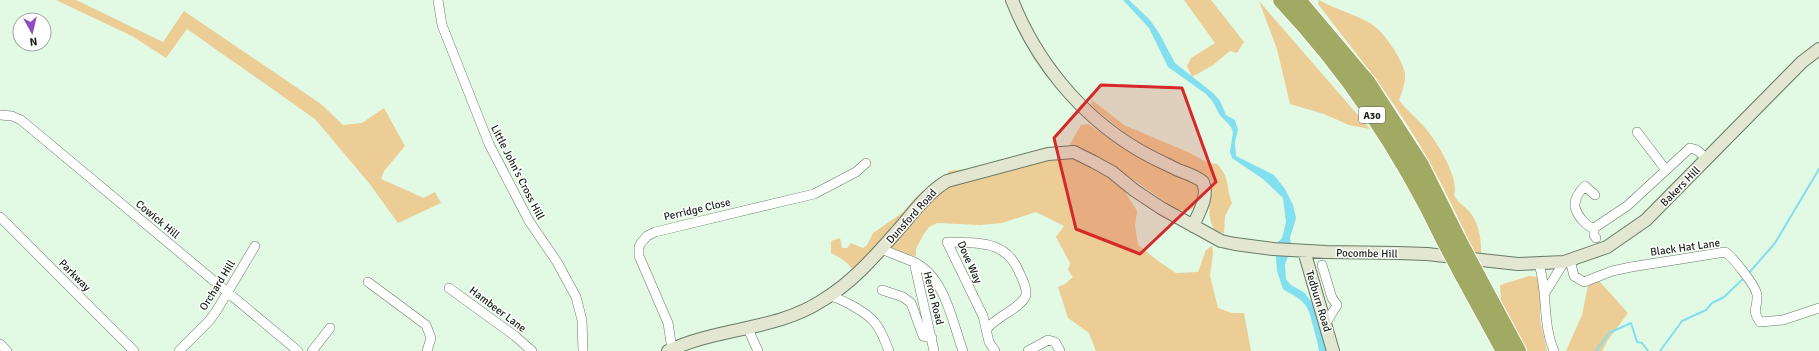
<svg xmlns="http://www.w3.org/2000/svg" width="1819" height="351" font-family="Signika,sans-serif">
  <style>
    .green { fill: #ebcd95 }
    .water { fill: #82dff0 }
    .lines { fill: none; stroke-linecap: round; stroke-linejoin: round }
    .stream { stroke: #82dff0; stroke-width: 2 }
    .street-casing { stroke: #677b68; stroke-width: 10 }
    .secondary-casing { stroke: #677b68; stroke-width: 14 }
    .highway-casing { stroke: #fff; stroke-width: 18 }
    .street { stroke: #fff; stroke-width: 9 }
    .secondary { stroke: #e3e6d0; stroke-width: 12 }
    .highway { stroke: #a1aa63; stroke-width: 16 }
    .highway-bridge-casing { stroke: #fff; stroke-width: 18; stroke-linecap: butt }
    .highway-bridge { stroke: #a1aa63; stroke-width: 16 }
    .marked { fill: #d62828; fill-opacity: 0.2; stroke: #d62828; stroke-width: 3; stroke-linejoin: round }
    .labels { text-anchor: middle; stroke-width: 3; stroke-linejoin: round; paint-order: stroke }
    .shield { fill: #fff; stroke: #5f645f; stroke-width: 1 }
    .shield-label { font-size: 10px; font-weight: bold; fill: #1a221a }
    .street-label { font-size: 11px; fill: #1a221a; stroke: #fff }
  </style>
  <rect width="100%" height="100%" fill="#e2f9e3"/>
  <path class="green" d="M56,0H76L163,42L184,11L321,104L343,125L362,123L384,108L405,146L384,171L381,179L424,198L435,192L441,203L398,223L369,183L315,119L187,29L166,58L132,36Z
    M1184,0H1211L1244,42L1237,53L1230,51L1213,65L1192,77L1187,66L1191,58L1215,43Z
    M1319,0C1335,9 1354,14 1370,23C1384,32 1401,57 1405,73C1406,80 1402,93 1399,100C1407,111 1417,118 1426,129C1437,142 1460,179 1454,195C1458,203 1463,205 1469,211C1479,222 1482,242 1481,256L1477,258C1462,227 1448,195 1431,165C1400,107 1358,56 1318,4Z
    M1259,1L1370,129L1349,125L1324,114L1290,104L1277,49Z
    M1092,100L1124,125L1190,153L1208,163L1217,164C1230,177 1226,188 1232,203L1225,216L1224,233L1216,231C1203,215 1214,198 1210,179C1191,165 1171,162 1151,150C1129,137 1110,122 1091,105Z
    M1088,124C1110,139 1134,154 1157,166C1169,172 1187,175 1196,185C1201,192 1200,203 1193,208C1187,212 1183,211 1176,209L1125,174L1122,187L1137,211L1135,226L1138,245L1158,261L1176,273L1198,272L1206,250L1212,246L1213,253L1210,276L1218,308L1232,313H1244L1251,351H1096L1089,333L1068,318L1058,287L1065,284L1073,277L1068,270L1070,263L1056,237L1064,226L1036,212L1002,223L980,225L937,223L929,227L923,235L916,249V256L906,255L890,247L868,273L858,281C853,266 845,260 831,253V241L840,238L842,248H847L851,243L863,248L867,245L873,233L902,213L917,196L945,177L949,171L1068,156L1069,146L1081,125Z
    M1529,276L1538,277L1540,283V320L1547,351H1527L1501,301L1500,285Z
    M1599,281L1628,313L1608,340L1602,351H1566L1582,315L1588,286Z"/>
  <path class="water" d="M1123,0H1129L1150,20L1159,33L1175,63L1213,93L1220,101L1226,115L1235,120L1238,130L1235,142L1236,156L1274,175L1285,189L1293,205L1296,218L1290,238L1291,245L1289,255L1285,264L1286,279L1291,285L1305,293L1314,306L1327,351H1319C1318,342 1315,335 1313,326C1308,302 1303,301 1283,289L1277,271L1275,245L1282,238L1286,222L1283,198L1263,179L1232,158L1230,152L1233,132L1231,127L1219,114L1213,102L1206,94L1168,67L1149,28Z"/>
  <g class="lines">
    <path class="stream" d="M1748,274L1775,243L1819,169
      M1596,351L1609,333L1631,323L1637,342L1642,343L1648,351
      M1660,351L1682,321L1706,310L1712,303L1724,297L1745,277"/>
    <defs>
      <path id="street" d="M438,0L442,25L489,144L529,221L557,262L576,297L582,320L583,351
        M0,115L12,116L21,120L298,351
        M1637,132L1666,170
        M0,217L134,351
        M1594,228C1586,227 1577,215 1575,207C1574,199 1580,191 1585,186L1595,195
        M1596,238L1594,235V228L1627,206L1690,148L1697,150L1707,159
        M881,249L914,262L934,351
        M1570,260L1574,276L1584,282L1612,271L1631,267L1725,252C1732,256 1756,286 1757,295C1758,308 1751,309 1760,322L1783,320L1819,308
        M914,262C945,277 952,321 963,351
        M1539,264C1548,293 1542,323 1554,351
        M1322,265L1332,298L1337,305L1326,323
        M368,282L426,325L431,338L427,351
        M449,288L515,336L532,351
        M882,290L903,297L911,303L923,336L932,338
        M1545,293L1564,262
        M830,296C842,299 868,313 875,323C882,331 885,342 889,351
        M748,329L758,351
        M987,329C995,317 1022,308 1026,295C1027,288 1023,280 1020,274C1007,240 979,243 947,242L983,316L989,342L995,351
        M0,344L7,351
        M672,349L668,323L639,256V247L641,243L647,236L655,232L814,194L856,172L866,163
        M179,351L209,321L217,310L255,246
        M312,351L330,328
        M1028,351L1048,340L1055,342L1060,351"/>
      <path id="secondary" d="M1012,0C1036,61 1080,115 1137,149C1150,157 1164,163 1178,170C1186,173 1196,176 1203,182C1209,197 1199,212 1193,226
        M1304,251L1333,351
        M668,351C718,327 776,331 823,300C853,282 876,255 898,230C914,212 927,193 947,181L1048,154L1074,152L1094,162L1112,172L1134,190L1161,208L1221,241L1235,244L1273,249L1326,252L1398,253L1427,254L1518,264L1564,262L1607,247L1646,220L1802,62L1819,49"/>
      <path id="highway" d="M1281,0C1348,71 1403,154 1445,242
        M1298,0L1368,83L1421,165L1459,241
        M1477,275L1518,351
        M1463,276L1504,351"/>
    </defs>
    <use href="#street" class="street-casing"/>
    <use href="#secondary" class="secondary-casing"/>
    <use href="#highway" class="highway-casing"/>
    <use href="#street" class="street"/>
    <use href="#secondary" class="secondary"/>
    <use href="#highway" class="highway"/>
    <defs>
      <path id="highway-bridge" d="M1459,241L1477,275
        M1445,242L1463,276"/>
    </defs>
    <use href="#highway-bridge" class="highway-bridge-casing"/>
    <use href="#highway-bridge" class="highway-bridge"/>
  </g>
  <path class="marked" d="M1101,85L1182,88L1216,182L1140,254L1076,229L1054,138Z"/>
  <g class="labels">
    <rect class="shield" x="1359" y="107" width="26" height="16" rx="3"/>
    <g class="shield-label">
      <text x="1372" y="119">A30</text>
    </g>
    <g class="street-label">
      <text transform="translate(518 172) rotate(63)" y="4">Little John's Cross Hill</text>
      <text transform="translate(1680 186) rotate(-45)" y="4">Bakers Hill</text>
      <text transform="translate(697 209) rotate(-13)" y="4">Perridge Close</text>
      <text transform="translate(911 216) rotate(-48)" y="4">Dunsford Road</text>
      <text transform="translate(158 219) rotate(40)" y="4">Cowick Hill</text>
      <text transform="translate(1685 247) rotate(-8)" y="4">Black Hat Lane</text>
      <text transform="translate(1367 253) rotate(1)" y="4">Pocombe Hill</text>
      <text transform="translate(970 262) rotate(66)" y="4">Dove Way</text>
      <text transform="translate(75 275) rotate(45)" y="4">Parkway</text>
      <text transform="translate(217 285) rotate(-58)" y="4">Orchard Hill</text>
      <text transform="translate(934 298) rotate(76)" y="4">Heron Road</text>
      <text transform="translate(1319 301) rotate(73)" y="4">Tedburn Road</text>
      <text transform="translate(498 309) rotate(37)" y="4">Hambeer Lane</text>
    </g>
  </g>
  <g transform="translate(32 32) rotate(172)"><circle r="19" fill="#ffffff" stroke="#a3a7a3"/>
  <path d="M0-3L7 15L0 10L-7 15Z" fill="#8e4bbf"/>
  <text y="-6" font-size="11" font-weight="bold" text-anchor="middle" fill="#1a221a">N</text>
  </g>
</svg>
